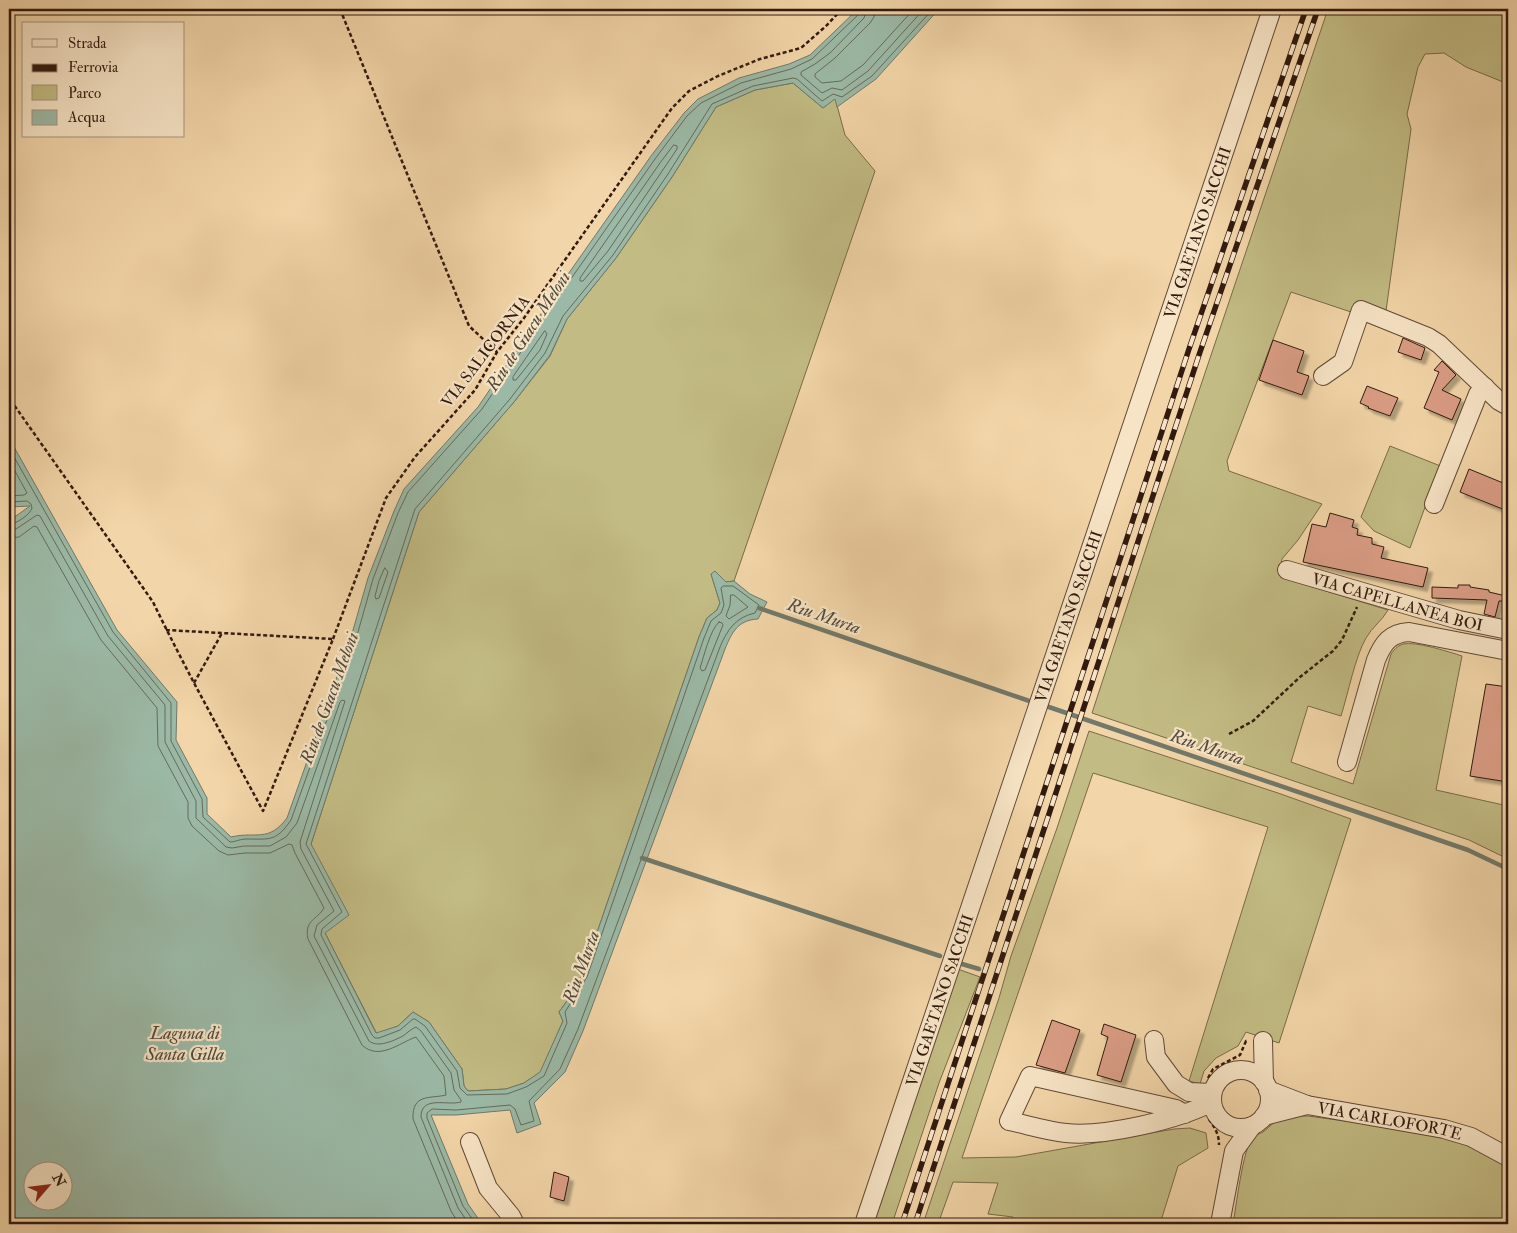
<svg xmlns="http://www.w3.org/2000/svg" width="1517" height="1233" font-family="'IM FELL Double Pica',serif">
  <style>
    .green { fill: #c2bb83; stroke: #7a6a49 }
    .water { fill: #9bb9a6; stroke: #71796a; fill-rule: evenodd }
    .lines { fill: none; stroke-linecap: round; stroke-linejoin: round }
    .shore { stroke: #666a5a; stroke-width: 1 }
    .stream { stroke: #71796a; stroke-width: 4.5 }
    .building { fill: #da9d85; stroke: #321a0f; filter: url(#shadow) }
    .minor-casing { stroke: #624935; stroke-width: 20 }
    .path { stroke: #321a0f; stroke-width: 2.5; stroke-dasharray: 4 2.5; stroke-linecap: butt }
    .minor { stroke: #f7e4c6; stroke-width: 18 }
    .rail-casing { stroke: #321a0f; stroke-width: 5.5 }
    .rail { stroke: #f7e4c6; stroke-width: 4; stroke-dasharray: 11; stroke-linecap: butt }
    .labels { text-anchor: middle; stroke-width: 4.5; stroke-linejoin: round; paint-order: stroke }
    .street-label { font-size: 16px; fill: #321a0f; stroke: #f7e4c6 }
    .water-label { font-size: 18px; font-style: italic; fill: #524a3c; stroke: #f7e4c6 }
  </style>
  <defs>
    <filter id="shadow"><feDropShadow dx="4.5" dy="4.5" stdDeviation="1" flood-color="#0004"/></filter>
  </defs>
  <rect width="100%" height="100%" fill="#f2d5a8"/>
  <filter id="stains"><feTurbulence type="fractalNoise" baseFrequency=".004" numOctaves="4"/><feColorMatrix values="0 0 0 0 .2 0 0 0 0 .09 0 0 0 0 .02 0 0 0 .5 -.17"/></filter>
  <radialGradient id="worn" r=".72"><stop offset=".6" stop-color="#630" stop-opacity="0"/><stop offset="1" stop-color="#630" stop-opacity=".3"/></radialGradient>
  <path class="green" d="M1328,9H1508V84L1466,67L1444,53L1425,54L1418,67L1407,114L1411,129L1386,311L1357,301L1354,313L1291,292L1227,461L1229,471L1322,504L1298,540L1282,559L1279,573L1303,584L1388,610C1382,621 1372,627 1366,638C1355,657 1348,694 1341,716L1308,706L1291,762L1353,784L1391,654C1394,650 1397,646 1403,644C1415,641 1450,652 1462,656L1436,790L1508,806V859L1469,840L1092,713L1156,518Z
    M793,83L823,108L835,98L845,135L875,171L734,581L726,582L711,574L720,603L717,610L707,618L699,637L582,976L567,1001L559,1012L563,1021L541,1072L524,1083L506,1089L468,1091L464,1086L462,1069L429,1022L413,1012L398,1026L377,1034L325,933L311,844L419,512L514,402L550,356L567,319L616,258L672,177L716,107L755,90Z
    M1390,446L1443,467L1428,499L1410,548L1374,531L1361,517Z
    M1089,731L1278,793L1351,819L1279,1043L1246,1032L1238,1046L1216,1058L1204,1071L1200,1084L1189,1081L1268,827L1093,773L962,1158L1016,1157L1174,1129L1190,1128L1206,1133L1208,1148L1178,1166L1160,1224H1012L1013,1217L988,1214L998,1183L953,1182L938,1224H923L999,998L1011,956L1057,828Z
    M955,968L980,977L939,1083L892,1224H873Z
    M1285,1116H1308L1419,1131L1466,1144L1508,1166V1224H1233C1236,1208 1243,1147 1253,1137C1255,1135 1260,1134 1263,1132C1271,1126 1275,1120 1285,1116Z"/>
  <path class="water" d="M858,9H939L876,79L837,107L835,99L823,108L793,83L755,90L716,107L672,177L616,258L567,319L550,355L514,402L419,512L311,844L349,915L325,933L376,1033L398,1026L413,1012L429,1022L462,1069L464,1086L468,1091L506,1089L524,1083L540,1072L563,1021L559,1012L567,1001L582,976L699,637L707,618L717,610L720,603L711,574L715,571L726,582L734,581L750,594L767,602L758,619C738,620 732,632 725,649L583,1031L565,1072L534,1103L541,1124L517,1133L510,1110L456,1115H431L468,1204L482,1224H9V521L30,506L9,507V438L117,630L177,702L176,740L207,798V814L231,837C257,831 268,843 287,818L351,637L368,578L394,511L404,489L478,407L564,280L651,156L684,113L698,99L739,78L789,64L810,55ZM32,1170H62V1200H32Z"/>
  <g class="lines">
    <path class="shore" d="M867,9L864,18L830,53L815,64L801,72V75L822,93L832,88L842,90L868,71L924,9
      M875,9L874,17L870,23L835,58L815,74V77L822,83L841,81L863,65L914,9
      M674,145L677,146V149L608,251L583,281H580V278L660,163Z
      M545,331L547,334L540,350L516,380H513V377Z
      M9,448L113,632L171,703V741L202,799L203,817L230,842C235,842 240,839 246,839C270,839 276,842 291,820L356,639L373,579L398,513L408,492L482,409L568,283L655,159L687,116L701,103L741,83L791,69L812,59L859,14L861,9
      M9,460L27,493L24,495L9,496
      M9,502L27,501L31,504L32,508C30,515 17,523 9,525
      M9,531L16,529L37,515L40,516L108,636L165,705V742L196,801V818L226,847L232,848L244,846H270L286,837L297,823L340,702L342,700L345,701L300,842L301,849L334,911L317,925L314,936L369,1041C378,1048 393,1041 403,1036C407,1033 411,1029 416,1027L421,1031L451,1073L454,1090L461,1100V1102C447,1106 421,1095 421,1117L458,1208L469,1224
      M9,538L19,537L34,526L37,527L101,640L157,708L158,746L188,802V818L192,826L219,851L228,855L245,853H270L289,844L292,845L295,853L324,908C317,920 304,920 308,939L362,1045C379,1061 399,1043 416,1037L444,1076L446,1095C430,1099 412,1093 413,1119L451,1211L459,1224
      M385,568L388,572L379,598L376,599L375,596L379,581Z
      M731,595H734L748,607L729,619L726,616L730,605Z
      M719,622L722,623L723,625L705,670L702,671L700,668C704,656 710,630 719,622Z
      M476,1224L463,1206L427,1118V1113L432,1109L456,1110L510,1105L515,1109L521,1125L534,1121L529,1101L560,1069L578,1029L720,647C727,630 736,617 755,613L759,605L733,586H723L721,588L724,605L721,613L711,621L704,638L587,977L565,1012L567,1023L544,1076L526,1087L507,1094L467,1095L460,1088L457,1071L425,1026L415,1019H413L400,1030L379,1038H375L372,1035L321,935L322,929L342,912L306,844L415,509L510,399L545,353L563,316L613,255L668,174L712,104L753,86L793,78L797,79L822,101L833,94L842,97L872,76L933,9"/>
    <path class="stream" d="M759,608L1035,703
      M1043,705L1468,850L1508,869
      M642,858L940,956
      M962,964L979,969"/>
  </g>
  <path class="building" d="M1403,338L1425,348L1421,360L1398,352Z
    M1273,340L1304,351L1297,372L1309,376L1302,395L1259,380Z
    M1442,361L1456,375L1442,390L1461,399L1452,420L1424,408L1439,372L1434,370Z
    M1367,386L1398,398L1390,416L1368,408L1369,407L1360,403Z
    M1469,469L1508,485V503L1505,510L1460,492Z
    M1330,513L1354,520L1352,527L1358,529L1357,535L1372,538V544L1384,547L1381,558L1428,568L1423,587L1303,562L1312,524L1326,527Z
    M1458,585H1470V587L1489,590V592L1506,596L1505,601H1499L1495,617L1484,614L1487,600L1432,598V587L1458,588Z
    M1486,684L1508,687V782L1470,776Z
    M1052,1020L1080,1030L1065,1073L1036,1065Z
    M1104,1024L1136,1035L1121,1082L1097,1075L1108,1037L1101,1034Z
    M554,1172L569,1177L564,1201L550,1197Z"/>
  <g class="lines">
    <defs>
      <g id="minor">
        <path d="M1323,376L1343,362L1361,310L1428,337L1439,344L1499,401L1508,406"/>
        <path d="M1434,504L1478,394L1485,387"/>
        <path id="s1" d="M1287,570L1459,620L1508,630"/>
        <path d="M1347,762L1376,660C1383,643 1390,633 1409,632L1508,651"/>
        <path d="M1154,1040L1156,1057L1176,1084L1189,1092L1212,1093"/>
        <path d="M1263,1041L1264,1082"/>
        <circle cx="1241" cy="1099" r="29"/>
        <path id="s2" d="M1268,1090L1307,1105L1444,1129L1471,1137L1508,1157"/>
        <path d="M1185,1114L1176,1109L1030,1076L1009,1121C1028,1125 1047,1131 1066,1133C1104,1137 1178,1120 1212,1102"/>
        <path d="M1264,1116L1307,1105"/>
        <path d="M470,1142L488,1188L511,1216L515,1224"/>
        <path id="s3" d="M864,1224L1272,9"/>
        <path d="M1220,1224L1234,1151L1252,1126"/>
      </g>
    </defs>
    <use href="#minor" class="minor-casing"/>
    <path class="path" d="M340,9L469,326L497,352
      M9,394L14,405L153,602C166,629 180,656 194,683L263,811L333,639L166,630
      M333,639L386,498L415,457L475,390L497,352L524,318L672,108L689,91L718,76L760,59L801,48L826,26L842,9
      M194,683L222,633
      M1229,734L1253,721L1300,677L1333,651L1342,640L1357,607
      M1208,1078L1213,1069L1240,1055L1246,1041L1248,1042
      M1209,1119C1215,1128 1219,1134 1219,1145"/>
    <use href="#minor" class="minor"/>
    <defs>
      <path id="rail" d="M902,1224L1189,349L1306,9
        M915,1224L1199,355L1318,9"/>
    </defs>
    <use href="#rail" class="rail-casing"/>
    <use href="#rail" class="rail"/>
  </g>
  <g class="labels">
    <g class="street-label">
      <text dy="6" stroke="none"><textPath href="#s3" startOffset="1046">VIA GAETANO SACCHI</textPath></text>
      <text transform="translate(485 351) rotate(-53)" y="6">VIA SALICORNIA</text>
      <text dy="6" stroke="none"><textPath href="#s1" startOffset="115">VIA CAPELLANEA BOI</textPath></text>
      <text dy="6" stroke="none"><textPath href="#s3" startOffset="641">VIA GAETANO SACCHI</textPath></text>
      <text dy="6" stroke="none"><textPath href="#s3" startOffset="236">VIA GAETANO SACCHI</textPath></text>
      <text dy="6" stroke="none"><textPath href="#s2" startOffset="126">VIA CARLOFORTE</textPath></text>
    </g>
    <g class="water-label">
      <text transform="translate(528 331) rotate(-57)" y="6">Riu de Giacu Meloni</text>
      <text transform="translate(824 616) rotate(19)" y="6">Riu Murta</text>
      <text transform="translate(329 698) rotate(-70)" y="6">Riu de Giacu Meloni</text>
      <text transform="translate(1207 747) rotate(19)" y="6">Riu Murta</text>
      <text transform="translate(581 967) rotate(-70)" y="6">Riu Murta</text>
      <text x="185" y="1039">Laguna di<tspan x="185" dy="21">Santa Gilla</tspan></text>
    </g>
  </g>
  <rect width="1517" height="1233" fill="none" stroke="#f2d5a8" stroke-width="30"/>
  <rect x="10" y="10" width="1497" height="1213" fill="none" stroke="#321a0f" stroke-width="2.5"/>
  <rect x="15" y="15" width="1487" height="1203" fill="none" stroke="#321a0f"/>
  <rect x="22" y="22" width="162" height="115" fill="#f7e4c6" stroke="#a8937d"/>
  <rect x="32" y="39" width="25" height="8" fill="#f7e4c6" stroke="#a8937d"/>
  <text x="68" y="48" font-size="15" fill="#321a0f">Strada</text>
  <rect x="32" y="64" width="25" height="8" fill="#321a0f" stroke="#a8937d"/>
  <text x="68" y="72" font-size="15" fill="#321a0f">Ferrovia</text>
  <rect x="32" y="85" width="25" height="15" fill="#c2bb83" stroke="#a8937d"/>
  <text x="68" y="98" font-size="15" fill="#321a0f">Parco</text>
  <rect x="32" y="110" width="25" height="15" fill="#9bb9a6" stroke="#a8937d"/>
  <text x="68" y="122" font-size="15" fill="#321a0f">Acqua</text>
  <g transform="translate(48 1186) rotate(62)"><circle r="24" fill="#f7e4c6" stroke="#a8937d"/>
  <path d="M0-4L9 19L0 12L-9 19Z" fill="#8f2418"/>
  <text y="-8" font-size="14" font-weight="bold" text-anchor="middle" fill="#321a0f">N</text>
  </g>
  <rect width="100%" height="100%" filter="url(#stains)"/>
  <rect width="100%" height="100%" fill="url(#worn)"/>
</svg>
